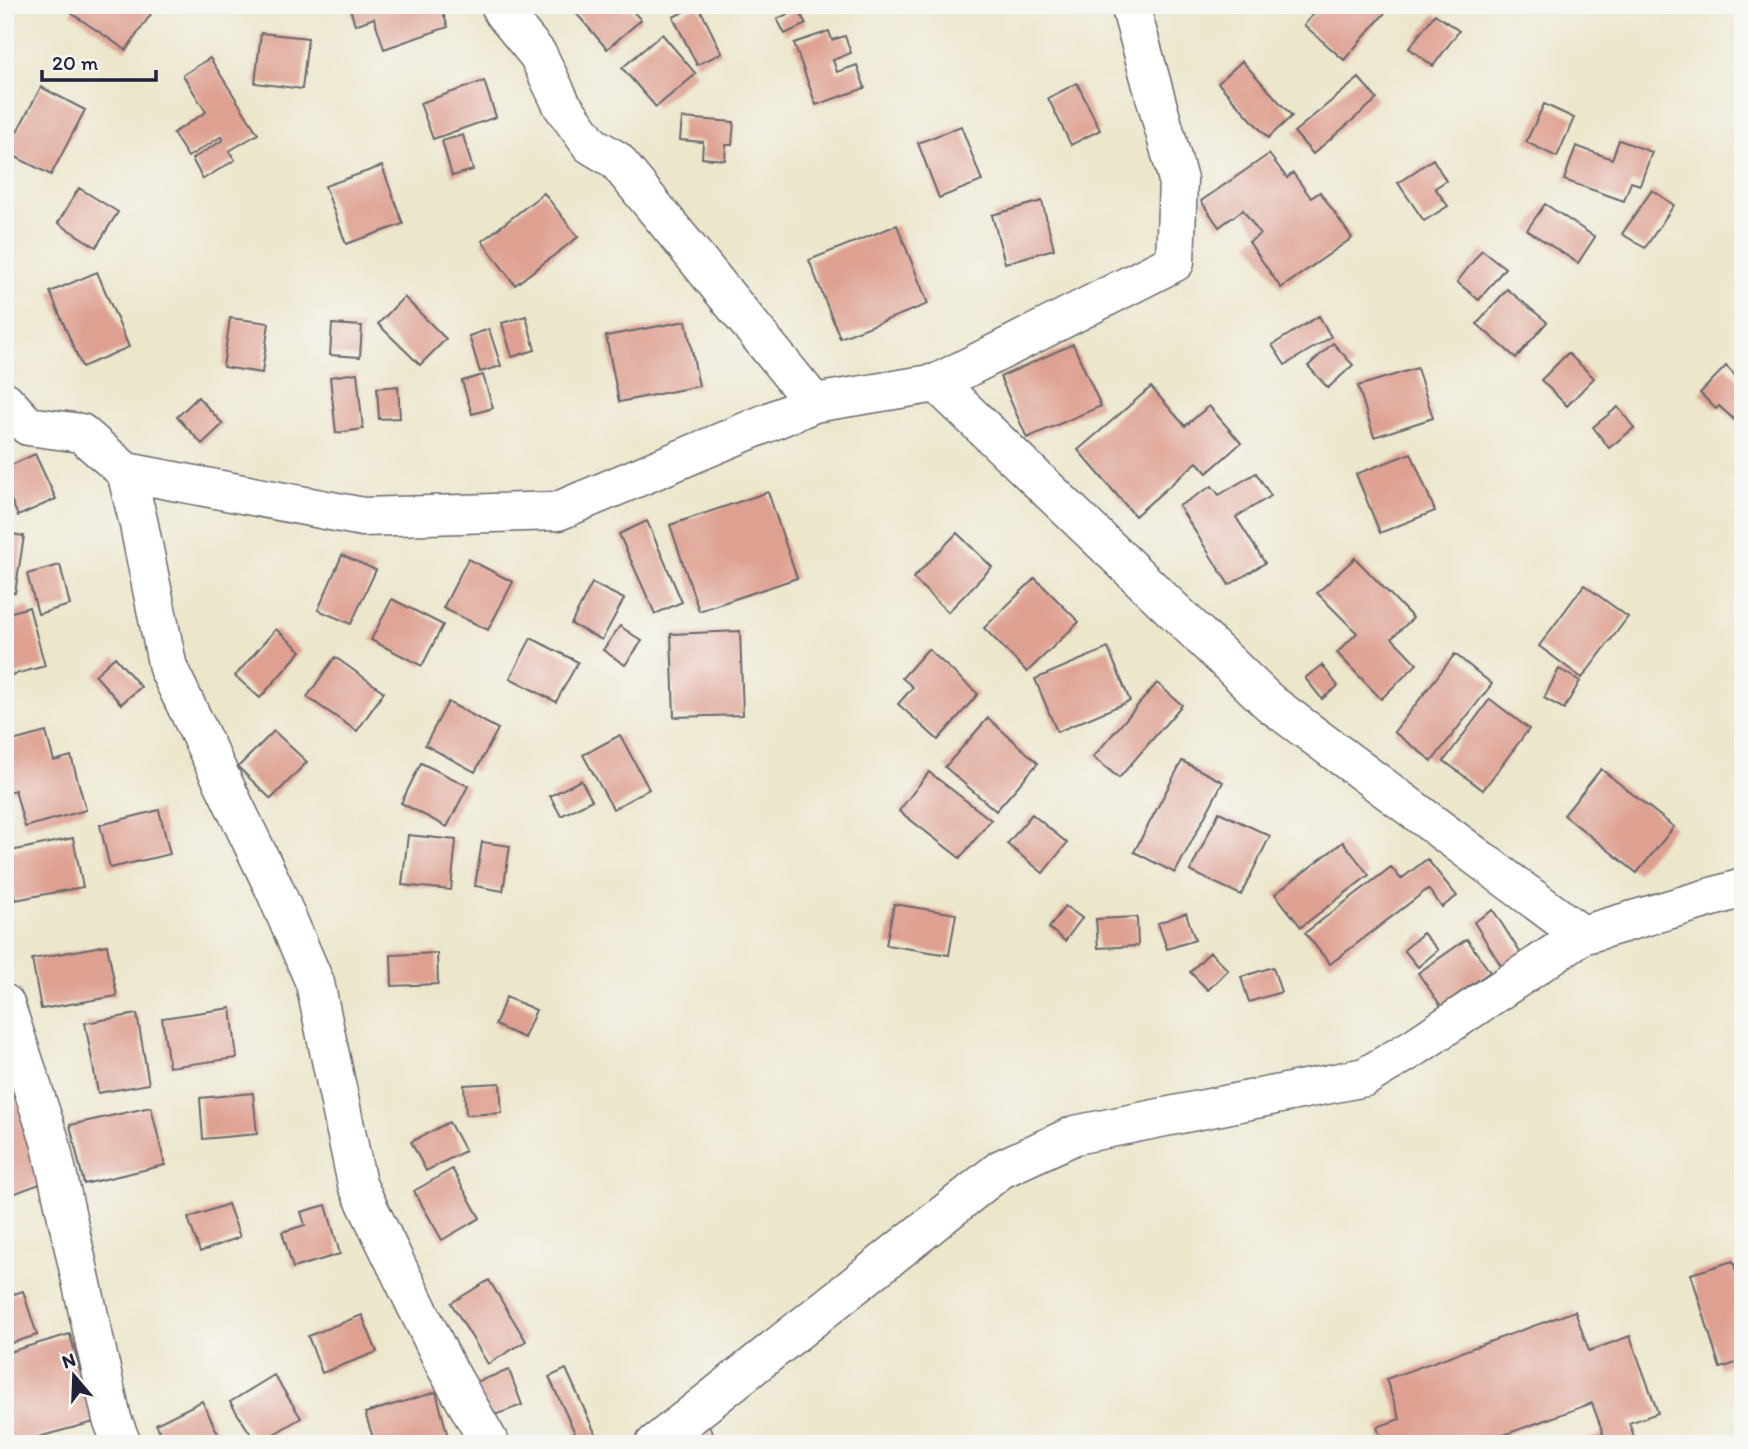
<svg xmlns="http://www.w3.org/2000/svg" width="1748" height="1449" font-family="Itim,sans-serif">
  <style>
    .building { fill: #dea091 }
    .lines { fill: none; stroke-linecap: round; stroke-linejoin: round }
    .minor-casing { stroke: #69676d; stroke-width: 41 }
    .minor { stroke: #fff; stroke-width: 38 }
  </style>
  <rect width="100%" height="100%" fill="#f6f6f2"/>
  <filter id="ink" filterUnits="userSpaceOnUse"><feTurbulence type="fractalNoise" baseFrequency=".0143" numOctaves="2"/><feDisplacementMap in="SourceGraphic" scale="14" xChannelSelector="R" yChannelSelector="G"/><feConvolveMatrix kernelMatrix="1 2 1 2 8 2 1 2 1" color-interpolation-filters="sRGB"/></filter>
  <filter id="wash" filterUnits="userSpaceOnUse"><feTurbulence type="fractalNoise" baseFrequency=".00686" numOctaves="4" result="noise"/><feDisplacementMap in="SourceGraphic" scale="28" xChannelSelector="R" yChannelSelector="G"/><feGaussianBlur stdDeviation="1.57" result="paint"/><feColorMatrix in="noise" values="0 0 0 0 0 0 0 0 0 0 0 0 0 0 0 0 0 1.4 0 .05"/><feComposite in="paint" operator="in"/></filter>
  <g filter="url(#wash)">
    <rect width="100%" height="100%" fill="#ece6cb"/>
    <g id="blocks">
      <path class="building" d="M76,5H139L151,14L126,50L71,13Z
        M349,5H440L448,27L384,49L374,18L355,25Z
        M569,5H627L641,20L607,49Z
        M698,5L722,53L697,65L673,17Z
        M1321,5H1389L1390,7L1344,60L1304,25Z
        M798,9L806,24L785,34L777,19Z
        M1435,14L1459,31L1433,66L1409,48Z
        M829,31L832,40L845,36L851,53L833,60L837,72L857,65L865,88L816,105L794,43Z
        M261,33L308,38L302,89L255,83Z
        M662,34L696,74L656,107L622,68Z
        M210,58L258,134L229,151L235,160L203,179L192,159L223,140L222,136L188,157L173,133L206,112L183,75Z
        M1242,61L1292,116L1268,138L1218,83Z
        M1359,78L1377,99L1313,154L1294,132Z
        M484,81L496,117L433,139L420,103Z
        M1077,83L1100,130L1071,145L1048,98Z
        M41,87L85,110L51,175L6,152Z
        M1544,104L1574,118L1557,157L1526,142Z
        M682,118L734,122L732,145H726L725,160L702,158L703,142L680,140Z
        M961,126L982,181L939,198L918,143Z
        M463,135L473,170L452,176L442,141Z
        M1619,140L1652,152L1640,185L1631,182L1624,201L1564,180L1576,146L1612,159Z
        M1269,154L1287,178L1293,173L1311,198L1320,192L1352,238L1281,288L1249,242L1260,234L1243,210L1219,227L1201,201Z
        M1433,159L1446,181L1435,188L1448,206L1424,221L1398,183Z
        M382,166L403,224L346,244L325,186Z
        M79,188L118,212L96,247L58,223Z
        M1652,190L1674,205L1645,248L1622,234Z
        M544,193L578,237L515,285L482,241Z
        M1042,201L1054,249L1005,263L992,215Z
        M1545,204L1595,237L1578,263L1527,230Z
        M897,225L928,304L840,338L809,260Z
        M1482,250L1505,268L1479,300L1457,282Z
        M97,272L129,347L82,367L50,292Z
        M1507,289L1547,322L1516,358L1477,324Z
        M404,297L446,339L420,365L378,324Z
        M526,316L535,350L512,357L502,323Z
        M1319,316L1331,337L1285,365L1272,345Z
        M230,318L269,323L262,373L223,367Z
        M686,321L699,386L619,402L606,336Z
        M332,324L362,326L360,357L330,355Z
        M489,329L501,366L480,372L469,336Z
        M1333,343L1353,365L1328,388L1308,366Z
        M1073,344L1101,406L1027,438L1000,377Z
        M1568,353L1594,378L1567,406L1541,380Z
        M1726,366L1743,384V418L1738,423L1719,406L1716,409L1700,393Z
        M1417,368L1433,418L1374,437L1358,386Z
        M357,373L363,429L336,433L330,377Z
        M483,375L493,408L472,414L462,381Z
        M398,386L400,418L379,419L377,388Z
        M1151,387L1185,426L1209,406L1241,443L1207,473L1197,462L1135,516L1078,450Z
        M198,397L223,424L202,444L177,417Z
        M1618,407L1634,428L1609,448L1593,427Z
        M1411,453L1435,511L1380,533L1356,474Z
        M35,454L56,499L18,516L5,487V468Z
        M1256,473L1271,496L1236,517L1265,563L1229,585L1179,506L1212,486L1219,495Z
        M768,492L797,578L699,611L670,525Z
        M647,521L682,602L655,614L619,534Z
        M5,533L24,536L15,593L5,591Z
        M957,533L992,567L948,612L913,578Z
        M342,555L376,570L351,624L318,610Z
        M1355,558L1413,618L1392,638L1417,664L1381,699L1337,653L1357,633L1317,593Z
        M468,559L513,582L488,630L443,608Z
        M60,565L70,605L38,614L27,574Z
        M1035,578L1079,622L1027,672L984,628Z
        M592,583L624,599L602,640L571,624Z
        M1584,585L1628,617L1582,678L1539,646Z
        M392,599L443,625L422,666L371,640Z
        M29,607L45,666L5,677V614Z
        M620,626L642,641L625,665L603,650Z
        M276,629L301,651L260,698L235,676Z
        M740,631L743,715L674,717L671,634Z
        M531,638L578,662L556,702L510,678Z
        M1108,648L1130,701L1057,732L1035,679Z
        M928,649L978,694L938,740L898,704L913,687L902,678Z
        M1455,654L1492,684L1432,761L1394,732Z
        M115,657L141,687L121,704L95,675Z
        M335,657L384,692L357,731L307,697Z
        M1322,665L1338,686L1322,699L1305,678Z
        M1559,669L1580,681L1564,709L1544,698Z
        M1157,683L1182,705L1119,778L1093,757Z
        M1490,699L1529,729L1483,790L1444,761Z
        M448,702L498,729L475,772L425,745Z
        M988,718L1038,763L996,811L945,767Z
        M274,731L307,762L271,799L238,767Z
        M46,732L54,761L71,756L86,810L25,827L15,790L5,793V743Z
        M620,735L649,789L613,809L583,755Z
        M1182,761L1223,782L1175,873L1134,852Z
        M421,763L468,786L447,827L401,803Z
        M1601,769L1674,827L1637,873L1564,815Z
        M929,772L991,820L960,858L899,811Z
        M581,780L592,800L561,816L550,796Z
        M159,810L170,854L110,868L100,825Z
        M1219,812L1270,836L1241,895L1190,871Z
        M1032,814L1067,843L1043,873L1007,844Z
        M408,835L456,840L451,890L402,885Z
        M73,838L83,887L15,900L6,852Z
        M482,842L510,846L503,891L475,886Z
        M1343,842L1369,875L1301,927L1275,894Z
        M1427,859L1457,896L1442,907L1428,889L1330,964L1305,933L1391,867L1401,879Z
        M894,904L956,914L949,955L886,945Z
        M1065,906L1082,918L1065,941L1049,928Z
        M1493,910L1523,957L1503,969L1474,922Z
        M1186,913L1195,940L1167,949L1158,923Z
        M1137,917L1138,946L1098,948L1096,919Z
        M1423,933L1438,950L1418,967L1404,950Z
        M1467,939L1490,972L1441,1006L1418,973Z
        M107,945L117,996L41,1009L32,959Z
        M1210,952L1228,970L1208,990L1190,972Z
        M437,953L438,984L392,986L391,955Z
        M1273,967L1281,992L1249,1002L1241,977Z
        M506,997L536,1010L524,1038L495,1025Z
        M231,1008L237,1058L169,1067L162,1018Z
        M137,1014L149,1084L98,1093L85,1023Z
        M500,1083L502,1113L466,1115L464,1085Z
        M20,1093L53,1179L5,1197V1099Z
        M253,1093L257,1134L203,1139L200,1098Z
        M151,1107L165,1165L84,1184L70,1125Z
        M449,1122L465,1151L426,1171L411,1142Z
        M452,1169L480,1218L442,1240L414,1191Z
        M228,1204L240,1237L200,1252L188,1218Z
        M326,1205L340,1254L293,1268L282,1232L305,1225L301,1212Z
        M1733,1261L1743,1294V1361L1720,1368L1691,1274Z
        M489,1280L526,1341L488,1364L451,1303Z
        M23,1291L37,1335L5,1345V1297Z
        M1575,1311L1589,1351L1630,1336L1658,1413L1629,1423L1637,1444H1573L1603,1433L1592,1403L1479,1444H1383L1377,1427L1400,1419L1386,1379Z
        M362,1315L377,1352L322,1373L308,1336Z
        M70,1334L94,1422L12,1444L5,1420V1353Z
        M566,1369L596,1435L579,1442L549,1377Z
        M509,1370L522,1405L489,1417L476,1382Z
        M274,1375L301,1418L257,1444L230,1402Z
        M436,1392L450,1444H375L365,1413Z
        M202,1401L223,1444H166L156,1424Z
        M707,1423L720,1444H675Z"/>
    </g>
  </g>
  <g filter="url(#ink)">
    <use href="#blocks" fill-opacity="0" stroke="#69676d" stroke-width="2"/>
    <g class="lines">
      <defs>
        <path id="minor" d="M501,5L502,11L538,55L562,105L591,145L616,160L814,403
          M937,383L1175,262L1178,180L1130,5
          M5,401L28,426L81,433L126,472L363,517L558,511L814,403L937,383L1270,703L1582,935L1743,888
          M126,472L138,520L168,668L274,888L315,983L357,1184L445,1365L490,1444
          M5,1004L50,1141L112,1419L122,1444
          M655,1444L1001,1169L1075,1135L1365,1077L1415,1047L1582,935"/>
      </defs>
      <use href="#minor" class="minor-casing"/>
      <use href="#minor" class="minor"/>
    </g>
  </g>
  <rect width="1748" height="1449" fill="none" stroke="#f6f6f2" stroke-width="28"/>
  <g transform="translate(74 1376) rotate(341)" stroke="#f6f6f2" stroke-width="5" paint-order="stroke">
  <path d="M0-5L12 26L0 18L-12 26Z" fill="#22223b"/>
  <text y="-10" font-size="19" font-weight="bold" text-anchor="middle" fill="#22223b">N</text>
  </g>
  <path d="M42 70v10h114v-10" fill="none" stroke="#22223b" stroke-width="3.5"/>
  <text x="52" y="70" font-size="21" fill="#22223b" stroke="#f6f6f2" stroke-width="5" paint-order="stroke">20 m</text>
</svg>
